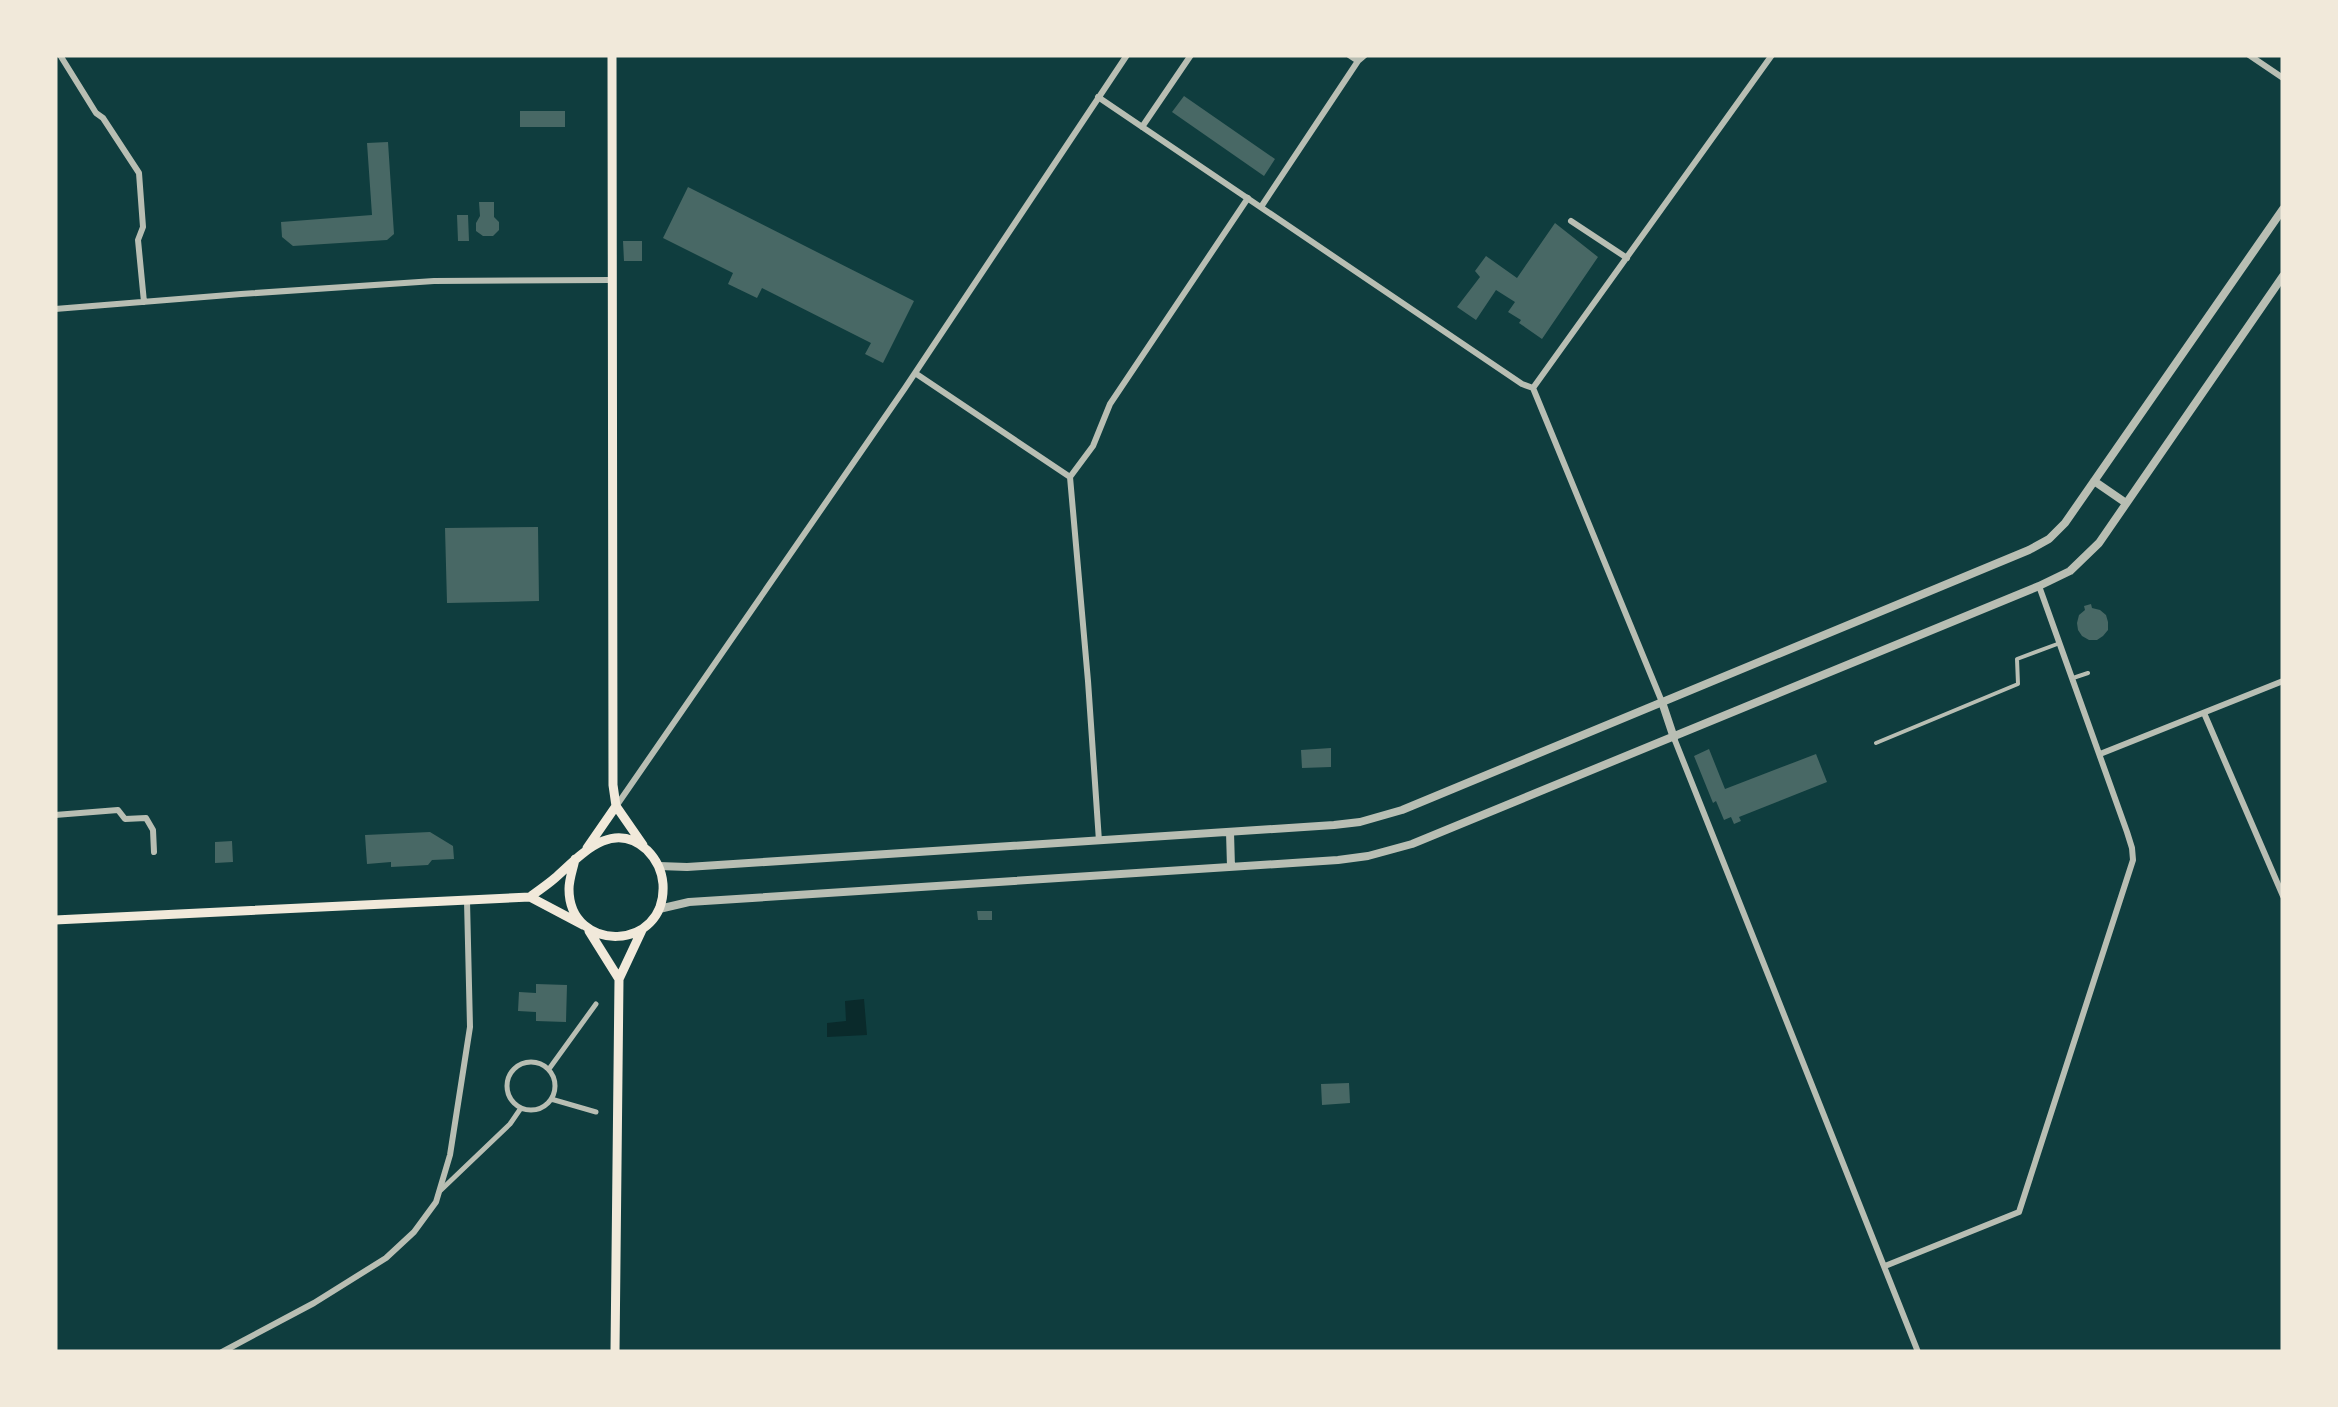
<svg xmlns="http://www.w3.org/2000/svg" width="2338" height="1407" font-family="Overpass,sans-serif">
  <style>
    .water { fill: #0a2a2b }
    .building { fill: #486865 }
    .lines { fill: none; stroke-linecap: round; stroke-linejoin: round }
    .service { stroke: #b8beb3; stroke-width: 4 }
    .pedestrian { stroke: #b8beb3; stroke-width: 5 }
    .minor { stroke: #b8beb3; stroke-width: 6 }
    .tertiary { stroke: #b8beb3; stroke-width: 8 }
    .secondary { stroke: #f1e9da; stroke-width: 9 }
  </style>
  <rect width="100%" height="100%" fill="#0f3d3e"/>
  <path class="water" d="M864,999L867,1035L827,1037V1023L846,1021L845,1001Z"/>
  <path class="building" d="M1184,96L1275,159L1264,176L1172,112Z
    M520,111H565V127H520Z
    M388,142L394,234L387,240L293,246L282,237L281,222L372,215L367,143Z
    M688,187L914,301L883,363L865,354L871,343L762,288L757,298L728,284L733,273L663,238Z
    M479,202H494V217L499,222V230L493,236H483L476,231V223L480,216Z
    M457,215H468L469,241H458Z
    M1555,223L1598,257L1542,339L1519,323L1521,320L1508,312L1515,302L1496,290L1476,320L1457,307L1480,277L1475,271L1486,256L1517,278Z
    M623,241H642V261H624Z
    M538,527L539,601L447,603L445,528Z
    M2091,604L2092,608L2100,610L2106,615L2108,622V630L2103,636L2097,640H2089L2082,636L2078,630L2077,623L2079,615L2085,610L2084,606Z
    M1331,748V767L1302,768L1301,750Z
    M1709,749L1725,789L1816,754L1827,782L1739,817L1741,821L1734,824L1731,817L1724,820L1716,801L1713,803L1694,756Z
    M430,832L453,846L454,859L432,860L428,865L391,867V862L367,864L365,835Z
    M232,841L233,862L215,863V842Z
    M977,911H992V920H978Z
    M536,984L567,985L566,1022L536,1021V1012L518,1011L519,992L536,993Z
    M1349,1083L1350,1103L1322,1105L1321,1084Z"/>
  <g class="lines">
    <path class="service" d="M2073,678L2088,673
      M1876,743L2018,684L2017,659L2060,643"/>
    <path class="pedestrian" d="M507 1086a24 24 0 1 1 48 0a24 24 0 1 1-48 0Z
      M549,1069L596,1004
      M551,1099L596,1112
      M441,1190L510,1124L521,1108"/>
    <path class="minor" d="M60,55L96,113L103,118L139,173L143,227L138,240L144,302
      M1349,55L1358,61
      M2249,55L2283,78
      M1098,97L1522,384L1533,388L1662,702
      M1142,127L1191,55
      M1261,207L1358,61L1365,55
      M1571,221L1627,258
      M55,309L241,294L434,281L611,280
      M915,373L1070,477
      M1533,388L1772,55
      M2204,713L2283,896
      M1674,738L1918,1352
      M2100,754L2283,681
      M617,805L905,388L1127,55
      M55,815L118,810L125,819L146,818L153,830L154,852
      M1099,841L1088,681L1070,477L1093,446L1110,404L1248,198
      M1885,1266L2019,1212L2133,860L2132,848L2127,832L2039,586
      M222,1352L314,1303L386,1258L414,1232L436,1202L450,1155L470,1027L467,901"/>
    <path class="tertiary" d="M2094,481L2126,503
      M1662,702L1674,738
      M1230,832L1231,867
      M659,866L687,867L1334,825L1360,822L1402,810L2029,550L2049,539L2065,523L2283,209
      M659,909L689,902L1338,860L1368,856L1412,844L2039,586L2070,571L2099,543L2283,276"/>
    <path class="secondary" d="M616,806L643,845
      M587,848L616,806L613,785L612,55
      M530,897C539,890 547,885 555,878C580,856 612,818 647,850C656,859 662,871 663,884C667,952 569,954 569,889C569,879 573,869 575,859
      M55,920L530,897L583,925
      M589,931L619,979
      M615,1352L619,979L642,930"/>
  </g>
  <rect width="2338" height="1407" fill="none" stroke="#f1e9da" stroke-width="115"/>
</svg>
